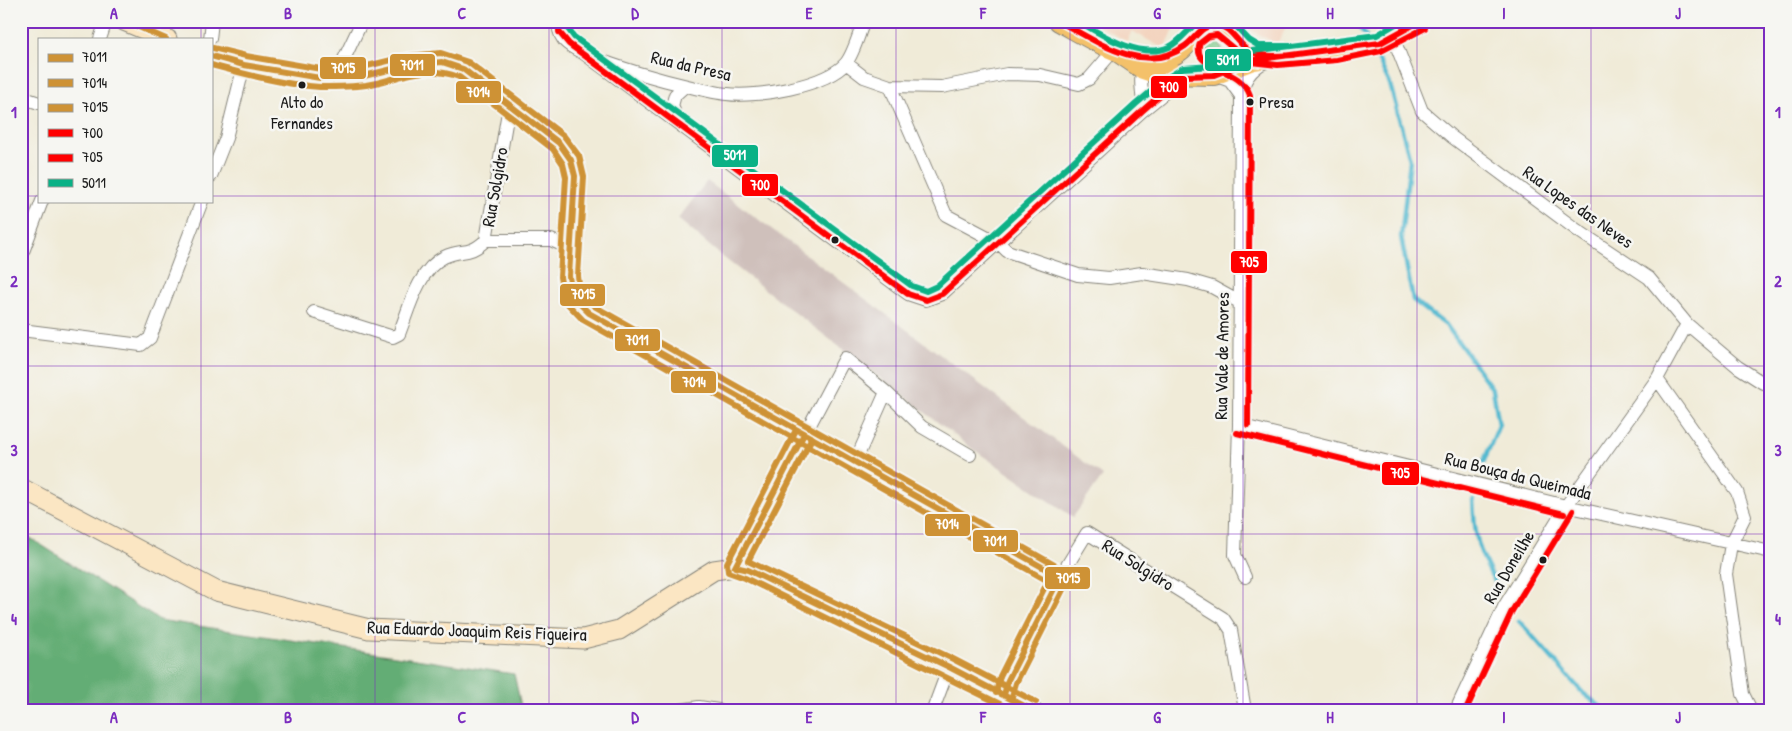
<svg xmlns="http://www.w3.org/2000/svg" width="1792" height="731" font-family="'Patrick Hand',sans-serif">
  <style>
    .built { fill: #f3d4bf }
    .industrial { fill: #cfc0bb }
    .green { fill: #7bc989; stroke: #4c7252 }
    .forest { fill: #64ad75; stroke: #406448 }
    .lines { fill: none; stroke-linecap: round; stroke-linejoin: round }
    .stream { stroke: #52b9d0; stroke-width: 4.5 }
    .street-casing { stroke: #86847a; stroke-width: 14 }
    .secondary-casing { stroke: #86847a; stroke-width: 21 }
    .primary-casing { stroke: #86847a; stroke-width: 22 }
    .street { stroke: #fff; stroke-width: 12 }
    .secondary { stroke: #fbe6c3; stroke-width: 19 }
    .primary { stroke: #f4c16a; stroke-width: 20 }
    .bus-1-casing { stroke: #f6f6f2; stroke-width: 10 }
    .bus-2-casing { stroke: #f6f6f2; stroke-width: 10 }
    .bus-3-casing { stroke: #f6f6f2; stroke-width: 10 }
    .bus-4-casing { stroke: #f6f6f2; stroke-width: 10 }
    .bus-5-casing { stroke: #f6f6f2; stroke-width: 10 }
    .bus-6-casing { stroke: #f6f6f2; stroke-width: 10 }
    .bus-1 { stroke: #ce9235; stroke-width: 6 }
    .bus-2 { stroke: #ce9235; stroke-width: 6 }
    .bus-3 { stroke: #ce9235; stroke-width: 6 }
    .bus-4 { stroke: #f00; stroke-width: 6 }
    .bus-5 { stroke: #f00; stroke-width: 6 }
    .bus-6 { stroke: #0ab186; stroke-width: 6 }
    .grid { fill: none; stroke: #7b2cbf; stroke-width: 1; stroke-opacity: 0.55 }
    .bus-dot { fill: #1c1c1c; stroke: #f6f6f2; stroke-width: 2 }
    .labels { text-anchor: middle; stroke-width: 5; stroke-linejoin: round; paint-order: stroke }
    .bus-label { font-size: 17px; fill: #1c1c1c; stroke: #f6f6f2 }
    .street-label { font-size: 18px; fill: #1c1c1c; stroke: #f6f6f2 }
    .line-badge { stroke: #f6f6f2; stroke-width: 2 }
    .badge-label { font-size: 14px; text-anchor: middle; font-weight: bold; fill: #fff }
    .neatline { fill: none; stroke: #7b2cbf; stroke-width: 2 }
    .grid-label { font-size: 16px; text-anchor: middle; font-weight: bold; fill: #7b2cbf }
  </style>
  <rect width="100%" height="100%" fill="#f6f6f2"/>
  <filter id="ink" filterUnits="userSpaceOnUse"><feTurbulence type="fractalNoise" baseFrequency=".02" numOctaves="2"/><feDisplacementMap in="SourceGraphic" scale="10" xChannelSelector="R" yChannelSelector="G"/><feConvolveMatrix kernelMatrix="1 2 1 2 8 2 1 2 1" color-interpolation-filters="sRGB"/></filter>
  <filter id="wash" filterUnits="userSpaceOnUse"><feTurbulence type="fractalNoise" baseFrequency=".0096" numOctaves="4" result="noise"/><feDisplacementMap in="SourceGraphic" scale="20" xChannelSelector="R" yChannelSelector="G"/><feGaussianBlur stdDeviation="1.12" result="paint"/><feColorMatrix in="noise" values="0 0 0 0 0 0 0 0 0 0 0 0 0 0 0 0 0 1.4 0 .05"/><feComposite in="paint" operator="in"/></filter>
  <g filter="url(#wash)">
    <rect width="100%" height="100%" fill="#f0ebd8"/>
    <path class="built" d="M1089,21H1179L1164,49L1132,31L1127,41Z
      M1234,21H1289L1277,44Z"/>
    <path class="industrial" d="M707,181L1103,476L1073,517L970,447L724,258L678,219Z"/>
    <path class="green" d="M1206 50a8 8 0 1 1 16 0a8 8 0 1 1-16 0Z"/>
    <path class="forest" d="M21,532L159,620L514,674L522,710H21Z"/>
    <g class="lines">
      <path class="stream" d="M1354,21L1366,36
        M1378,59L1390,84L1410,160L1401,237L1413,300L1447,326L1493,390L1499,425L1483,463
        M1473,500C1475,540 1478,552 1498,587
        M1519,621L1583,693L1605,710"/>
    </g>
  </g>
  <g filter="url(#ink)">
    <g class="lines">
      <defs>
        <path id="street" d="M559,21C557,26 560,35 563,39C575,60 700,91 727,94C756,98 826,86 846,63C854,53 859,33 864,21
          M1393,37L1422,111L1452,137L1577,230L1649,278L1687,324L1738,367L1763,383H1771
          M100,39L106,21
          M210,39L212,21
          M583,53L908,294L926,300L942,294L1142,111L1185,76
          M846,63L864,77L890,86L946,215L999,243L1007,251L1078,275L1109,278L1142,273L1188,280L1212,287L1241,303
          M1214,75L1230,81L1241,96
          M335,78L362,21
          M890,86L942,87L1007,74L1040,75L1079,84L1089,79L1114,50
          M21,97L39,103
          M1142,111C1145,94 1136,79 1146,66L1148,65
          M680,125L672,106L675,95L685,86
          M211,176L226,138L244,65
          M486,240L509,106
          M21,257L42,201
          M314,312L393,337L399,334C409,309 418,270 444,257C462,248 468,257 486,240H551L569,248
          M21,330L141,345L150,338L202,201
          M1657,379L1737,492L1745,516L1731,544L1726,574L1743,694L1751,710
          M1239,425L1566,506L1771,552
          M855,462L886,392
          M735,567L845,358L886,392L922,427L970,455
          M1060,577L1087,533L1223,618L1231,630L1245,710
          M1245,577L1235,555L1239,425L1241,96C1243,80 1251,69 1265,62
          M680,710L699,707L718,710
          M933,710L949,667
          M999,710L1004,695
          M1456,710L1504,607L1566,506L1657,379L1687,324"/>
        <path id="secondary" d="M124,21L167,39
          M211,56L244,65L320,78L364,76L409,65L442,62L463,69L559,143L571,160L575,176L569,276L572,296L589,313L1060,577L1008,680L1004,695
          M21,488L216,591L369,629L583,639L619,630L714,570L735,567L748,570L949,667L1032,710"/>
        <path id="primary" d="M1059,21C1091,38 1149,78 1182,49C1193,39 1199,25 1215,25C1236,26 1240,55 1269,57
          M1118,52L1143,69L1158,74L1214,75L1253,60L1380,43L1420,21"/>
      </defs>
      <use href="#street" class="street-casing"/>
      <use href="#secondary" class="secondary-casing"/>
      <use href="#primary" class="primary-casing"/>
      <use href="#street" class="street"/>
      <use href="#secondary" class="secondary"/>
      <use href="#primary" class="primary"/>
      <defs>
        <path id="bus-1" d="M125,21L166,39
          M211,56L244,65L320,78L364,76L409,65L442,62L463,69L559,143L571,160L575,176L569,276L572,296L589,313L1060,577L1008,680L1004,695
          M804,434L735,567L748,570L949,667L1032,710"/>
        <path id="bus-2" d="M211,65C245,74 285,85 320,87C334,87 351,87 366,85C401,79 422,64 459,77L553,149L563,164L566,177L560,277L564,300L583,320L1048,581L1000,676L996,693
          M796,430L727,563L728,572L745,578L1012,710"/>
        <path id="bus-3" d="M213,48L246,56L321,69L363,67L408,56L441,53L468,62L564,136L579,156L584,177L578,276L580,292L594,306L1067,572L1068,580L1016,683L1012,697
          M812,438L748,561L953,659L1036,702"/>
        <path id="bus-4" d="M559,21V32L569,44L908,294L926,300L942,294L1142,111L1173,84L1186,76L1214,75L1253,60L1380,43L1420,21
          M1059,21C1097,42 1145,76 1185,46C1195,39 1202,24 1216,25C1231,26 1237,43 1248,50C1262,58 1278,56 1293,55"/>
        <path id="bus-5" d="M1248,425L1250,95C1240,66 1190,70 1200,43L1209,36L1217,35L1250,62L1278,65L1337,60L1381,51L1425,28
          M1237,433L1564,514
          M1466,710L1512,611L1573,511"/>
        <path id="bus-6" d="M1078,21C1102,35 1140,60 1169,47C1181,41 1188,29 1199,21
          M1231,21L1249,40L1259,46H1292
          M568,22V29L574,37L912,286L926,291L937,286L1136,104L1168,77L1183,68L1212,66L1252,51L1377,35L1401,21"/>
      </defs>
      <use href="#bus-1" class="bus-1-casing"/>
      <use href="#bus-2" class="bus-2-casing"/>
      <use href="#bus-3" class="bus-3-casing"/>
      <use href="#bus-4" class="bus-4-casing"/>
      <use href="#bus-5" class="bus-5-casing"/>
      <use href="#bus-6" class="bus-6-casing"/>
      <use href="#bus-1" class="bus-1"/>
      <use href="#bus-2" class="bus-2"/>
      <use href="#bus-3" class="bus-3"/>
      <use href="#bus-4" class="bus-4"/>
      <use href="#bus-5" class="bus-5"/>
      <use href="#bus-6" class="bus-6"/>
    </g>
  </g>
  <path class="grid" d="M201,21V39M375,21V710M549,21V710M722,21V710M896,21V710M1070,21V710M1243,21V710M1417,21V710M1591,21V710M21,196H39M211,196H1771M201,201V710M21,366H1771M21,534H1771"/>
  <g class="bus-dot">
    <circle cx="302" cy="85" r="4.5"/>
    <circle cx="1250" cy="102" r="4.5"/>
    <circle cx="835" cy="240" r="4.5"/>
    <circle cx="1543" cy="560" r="4.5"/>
  </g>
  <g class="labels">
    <g class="bus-label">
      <text x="302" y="108">Alto do<tspan x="302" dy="21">Fernandes</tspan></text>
      <text x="1259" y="108" text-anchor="start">Presa</text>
    </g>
    <g class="street-label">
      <text transform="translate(691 66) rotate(13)" y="6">Rua da Presa</text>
      <text transform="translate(495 187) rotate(-80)" y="6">Rua Solgidro</text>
      <text transform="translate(1578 207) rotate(35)" y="6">Rua Lopes das Neves</text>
      <text transform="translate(1222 356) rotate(-89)" y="6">Rua Vale de Amores</text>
      <text transform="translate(1518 476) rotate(14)" y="6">Rua Bouça da Queimada</text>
      <text transform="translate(1138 565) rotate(32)" y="6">Rua Solgidro</text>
      <text transform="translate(1509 567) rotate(-59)" y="6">Rua Doneilhe</text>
      <text transform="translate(477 631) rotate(2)" y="6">Rua Eduardo Joaquim Reis Figueira</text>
    </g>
  </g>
  <g class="line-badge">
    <rect x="1204" y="48" width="48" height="24" rx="5" fill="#0ab186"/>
    <rect x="389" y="53" width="47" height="24" rx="5" fill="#ce9235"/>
    <rect x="319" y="56" width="48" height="24" rx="5" fill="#ce9235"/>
    <rect x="1150" y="75" width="38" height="24" rx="5" fill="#f00"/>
    <rect x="455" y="80" width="47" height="24" rx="5" fill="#ce9235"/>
    <rect x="711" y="144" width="48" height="24" rx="5" fill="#0ab186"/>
    <rect x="741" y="173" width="38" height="24" rx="5" fill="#f00"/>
    <rect x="1230" y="250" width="38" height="24" rx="5" fill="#f00"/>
    <rect x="559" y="283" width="47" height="24" rx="5" fill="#ce9235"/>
    <rect x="614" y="328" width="47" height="24" rx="5" fill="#ce9235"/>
    <rect x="670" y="370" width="47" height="24" rx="5" fill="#ce9235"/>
    <rect x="1381" y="461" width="39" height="25" rx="5" fill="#f00"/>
    <rect x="924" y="513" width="47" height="24" rx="5" fill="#ce9235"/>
    <rect x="972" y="529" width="47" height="24" rx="5" fill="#ce9235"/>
    <rect x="1044" y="566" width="47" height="24" rx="5" fill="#ce9235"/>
  </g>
  <g class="badge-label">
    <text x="1228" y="65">5011</text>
    <text x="412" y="70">7011</text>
    <text x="343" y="73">7015</text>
    <text x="1169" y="92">700</text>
    <text x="478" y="97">7014</text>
    <text x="735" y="160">5011</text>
    <text x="760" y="190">700</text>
    <text x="1249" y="267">705</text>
    <text x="583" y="299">7015</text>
    <text x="637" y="345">7011</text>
    <text x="694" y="387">7014</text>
    <text x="1400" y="478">705</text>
    <text x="947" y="529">7014</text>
    <text x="995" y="546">7011</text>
    <text x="1068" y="583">7015</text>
  </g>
  <rect width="1792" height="731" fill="none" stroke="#f6f6f2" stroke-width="55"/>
  <rect x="38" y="38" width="175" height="165" fill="#f6f6f2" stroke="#9f9f9c"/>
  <rect x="48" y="54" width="25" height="8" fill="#ce9235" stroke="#9f9f9c"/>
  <text x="82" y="62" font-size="15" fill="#1c1c1c">7011</text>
  <rect x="48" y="79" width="25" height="8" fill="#ce9235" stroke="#9f9f9c"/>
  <text x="82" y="88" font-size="15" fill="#1c1c1c">7014</text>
  <rect x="48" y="104" width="25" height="8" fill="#ce9235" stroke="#9f9f9c"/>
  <text x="82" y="112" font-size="15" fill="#1c1c1c">7015</text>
  <rect x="48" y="129" width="25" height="8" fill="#ff0000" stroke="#9f9f9c"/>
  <text x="82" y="138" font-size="15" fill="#1c1c1c">700</text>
  <rect x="48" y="154" width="25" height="8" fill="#ff0000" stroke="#9f9f9c"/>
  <text x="82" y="162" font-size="15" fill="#1c1c1c">705</text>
  <rect x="48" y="179" width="25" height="8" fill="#0ab186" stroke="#9f9f9c"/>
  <text x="82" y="188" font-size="15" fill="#1c1c1c">5011</text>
  <rect x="28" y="28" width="1736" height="676" class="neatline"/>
  <g class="grid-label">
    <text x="114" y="19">A</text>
    <text x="288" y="19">B</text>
    <text x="462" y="19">C</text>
    <text x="635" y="19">D</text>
    <text x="809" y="19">E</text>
    <text x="983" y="19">F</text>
    <text x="1157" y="19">G</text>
    <text x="1330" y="19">H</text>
    <text x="1504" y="19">I</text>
    <text x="1678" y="19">J</text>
    <text x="14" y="118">1</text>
    <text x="1778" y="118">1</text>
    <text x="14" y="287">2</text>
    <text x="1778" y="287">2</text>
    <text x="14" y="456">3</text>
    <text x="1778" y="456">3</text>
    <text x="14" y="625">4</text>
    <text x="1778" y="625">4</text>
    <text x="114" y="723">A</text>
    <text x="288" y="723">B</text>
    <text x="462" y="723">C</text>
    <text x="635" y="723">D</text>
    <text x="809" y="723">E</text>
    <text x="983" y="723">F</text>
    <text x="1157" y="723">G</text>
    <text x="1330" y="723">H</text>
    <text x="1504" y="723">I</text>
    <text x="1678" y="723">J</text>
  </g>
</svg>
